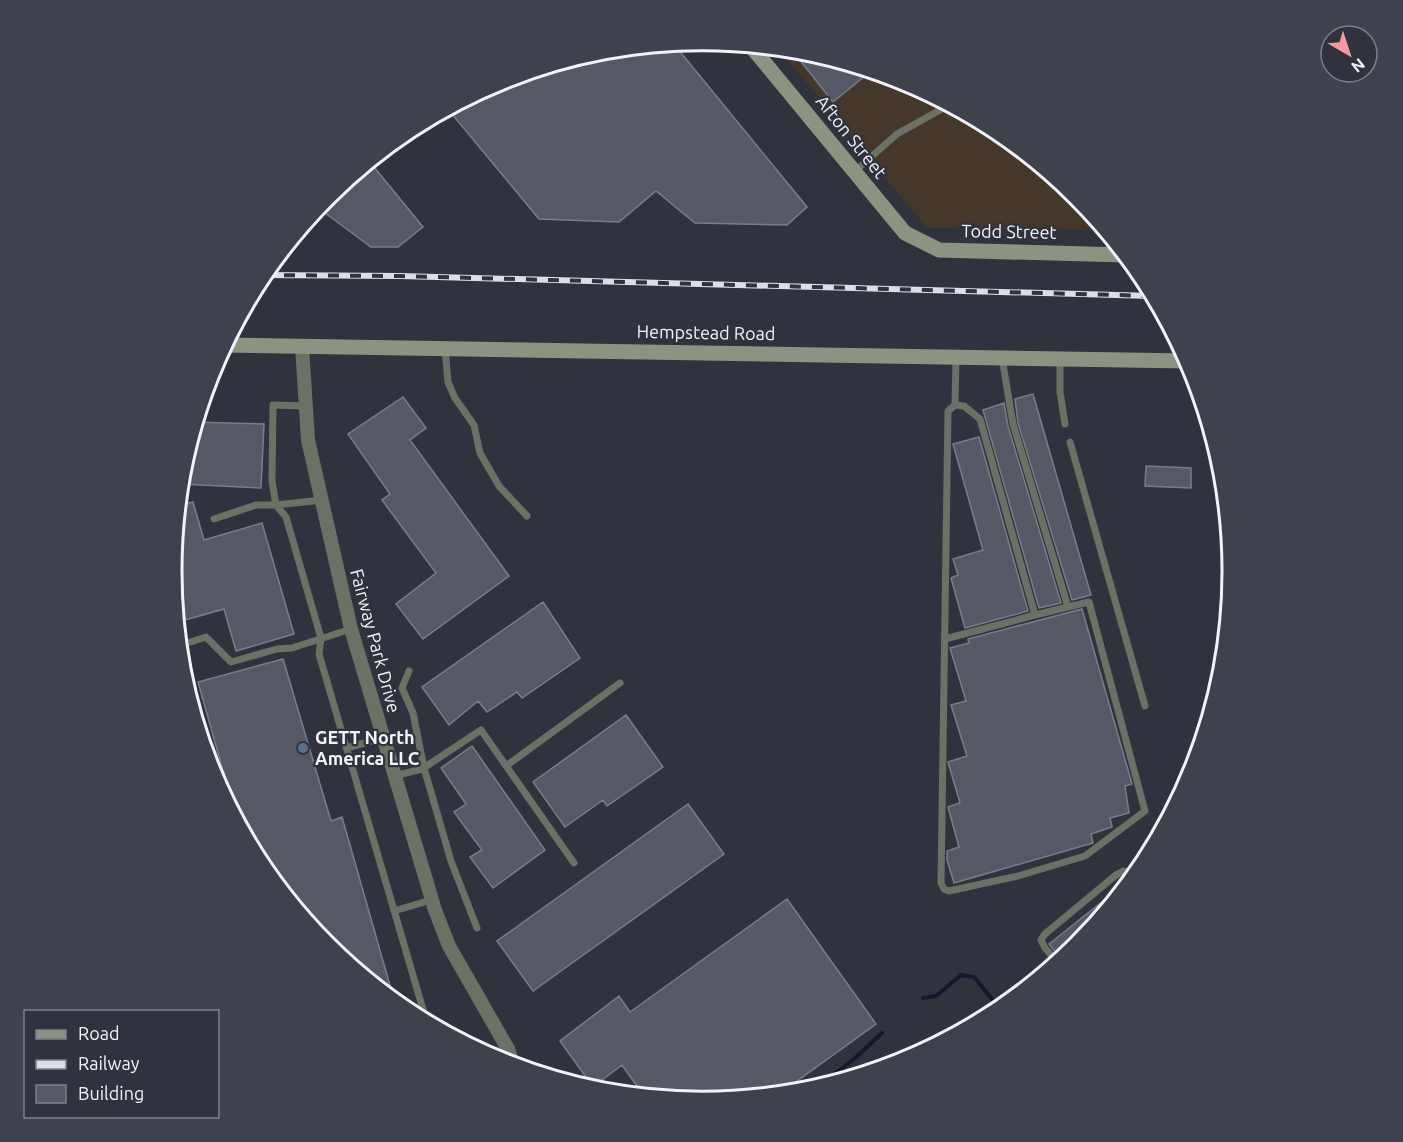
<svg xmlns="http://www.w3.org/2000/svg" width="1403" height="1142" font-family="Ubuntu,sans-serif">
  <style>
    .commercial { fill: #45382a }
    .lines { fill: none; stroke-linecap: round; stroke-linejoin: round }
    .stream { stroke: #10192e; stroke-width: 4 }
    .building { fill: #565965; stroke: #797d89; stroke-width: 1.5 }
    .lane { stroke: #6d7165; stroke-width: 7 }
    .street { stroke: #6d7165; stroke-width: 14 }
    .secondary { stroke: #8c9481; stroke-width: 15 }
    .rail-casing { stroke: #dddfe7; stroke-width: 6 }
    .rail { stroke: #30333d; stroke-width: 4; stroke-dasharray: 11; stroke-linecap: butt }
    .service-dot { fill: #5c6f8a; stroke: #30333d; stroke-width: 2 }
    .labels { text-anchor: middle; stroke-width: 4.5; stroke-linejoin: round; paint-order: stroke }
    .street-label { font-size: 18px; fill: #f1f3fa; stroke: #30333d }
    .poi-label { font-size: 18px; font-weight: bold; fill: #f1f3fa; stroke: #30333d; text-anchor: start }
    .rim { fill: none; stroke: #f1f3fa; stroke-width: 3 }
  </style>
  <rect width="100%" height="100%" fill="#30333d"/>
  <path class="commercial" d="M778,48L805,51L905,81L997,130L1077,196L1104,230L927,228Z"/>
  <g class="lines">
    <path class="stream" d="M923,998L936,996L961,975L974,977L1000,1009
      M816,1088L853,1060L882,1033"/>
  </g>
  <path class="building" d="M673,43L807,207L787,225L695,223L656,191L619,222L539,219L447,108L499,81L598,51Z
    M807,51L838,61L871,71L833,102L798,58Z
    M369,161L423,227L398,247H371L317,207L327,196Z
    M1033,394L1091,595L1072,600L1018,423L1015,399Z
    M403,397L426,428L410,440L509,576L423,639L396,604L436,573L382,500L390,494L348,434Z
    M1004,403L1008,426L1061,603L1039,608L983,410Z
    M195,422L264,424L261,488L180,484L181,467Z
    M979,437L1028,611L965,628L951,578L958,575L953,559L983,550L953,444Z
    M1146,466L1191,468V488L1145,486Z
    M193,502L204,540L262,523L294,634L236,651L224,609L178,622L175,612L171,571L177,506Z
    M543,602L580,658L522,698L517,692L487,712L478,701L449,725L422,687Z
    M1082,609L1132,784L1125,786L1129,813L1110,818L1112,827L1091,834L1093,843L954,883L947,860V851L959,847L948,807L960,803L948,762L967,756L951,705L966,701L950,648L969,643L968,639Z
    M283,659L331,821L342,817L395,1003L326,946L260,865L238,824L198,682Z
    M626,715L663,767L607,806L603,800L565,827L533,782Z
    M472,746L545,850L493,888L470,857L482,850L454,812L466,804L441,768Z
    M688,804L724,854L533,991L497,941Z
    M1113,893L1117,897L1076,946L1061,959L1049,944Z
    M787,899L876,1024L779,1094L701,1101L644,1096L622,1065L593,1087L560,1041L619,996L630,1012Z"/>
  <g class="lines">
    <path class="lane" d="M854,172L897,134L949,105
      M445,348L448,382L455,398L474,425L480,453L499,486L527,516
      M956,358L955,405L948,411L941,883L944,889L949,891L1018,876L1085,856L1145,811L1089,602L1068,607L1013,424L1002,358
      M1060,359V392L1065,424
      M306,406L273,405L272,481L276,505L322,500
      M1070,442L1145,706
      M214,519L256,505H276L286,517L321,638L319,654L427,1023
      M1035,615L1068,607
      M945,639L1035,615L980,419L964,406L955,405
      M178,646L206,637L231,662L277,649L292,648L351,629
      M409,671L402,688L413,713L424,768L451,861L477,928
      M346,748L383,738
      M506,766L620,683
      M394,776L422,769L481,730L574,863
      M394,911L431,900
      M1057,962L1045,948L1041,940L1045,934L1116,875L1124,871L1134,877"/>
    <path class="street" d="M302,346L308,440L351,629L435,910L449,946L508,1049L514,1066"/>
    <path class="secondary" d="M750,45L905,233L939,250L1125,255
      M224,345L1188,361"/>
    <defs>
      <path id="rail" d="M262,275L400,276L1153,296"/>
    </defs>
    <use href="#rail" class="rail-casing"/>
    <use href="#rail" class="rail"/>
  </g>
  <circle class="service-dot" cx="303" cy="748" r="6"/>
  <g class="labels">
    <g class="street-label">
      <text transform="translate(851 137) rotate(51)" y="6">Afton Street</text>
      <text transform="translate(1009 232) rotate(1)" y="6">Todd Street</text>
      <text transform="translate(706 333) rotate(1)" y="6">Hempstead Road</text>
      <text transform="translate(375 641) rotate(75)" y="6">Fairway Park Drive</text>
    </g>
    <g class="poi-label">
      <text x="315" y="744">GETT North<tspan x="315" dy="21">America LLC</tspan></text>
    </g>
  </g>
  <path d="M0 0H1403V1142H0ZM182 571a520 520 0 1 1 1040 0a520 520 0 1 1-1040 0Z" fill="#3f424c" fill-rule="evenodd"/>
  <path class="rim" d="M182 571a520 520 0 1 1 1040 0a520 520 0 1 1-1040 0Z"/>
  <rect x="24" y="1010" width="195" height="108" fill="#30333d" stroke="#7d8089" stroke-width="1.5"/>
  <rect x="36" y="1030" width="30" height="9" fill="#8c9481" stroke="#7d8089" stroke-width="1.5"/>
  <text x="78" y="1040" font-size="18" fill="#f1f3fa">Road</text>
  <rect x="36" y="1060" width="30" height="9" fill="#dddfe7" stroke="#7d8089" stroke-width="1.5"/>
  <text x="78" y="1070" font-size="18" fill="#f1f3fa">Railway</text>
  <rect x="36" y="1085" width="30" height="18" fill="#565965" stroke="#7d8089" stroke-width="1.5"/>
  <text x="78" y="1100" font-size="18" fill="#f1f3fa">Building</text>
  <g transform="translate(1349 54) rotate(141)"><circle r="28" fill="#30333d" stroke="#7d8089" stroke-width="1.5"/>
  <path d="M0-4.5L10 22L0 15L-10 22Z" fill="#f49aa0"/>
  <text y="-9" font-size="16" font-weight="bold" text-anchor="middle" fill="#f1f3fa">N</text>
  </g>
</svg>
